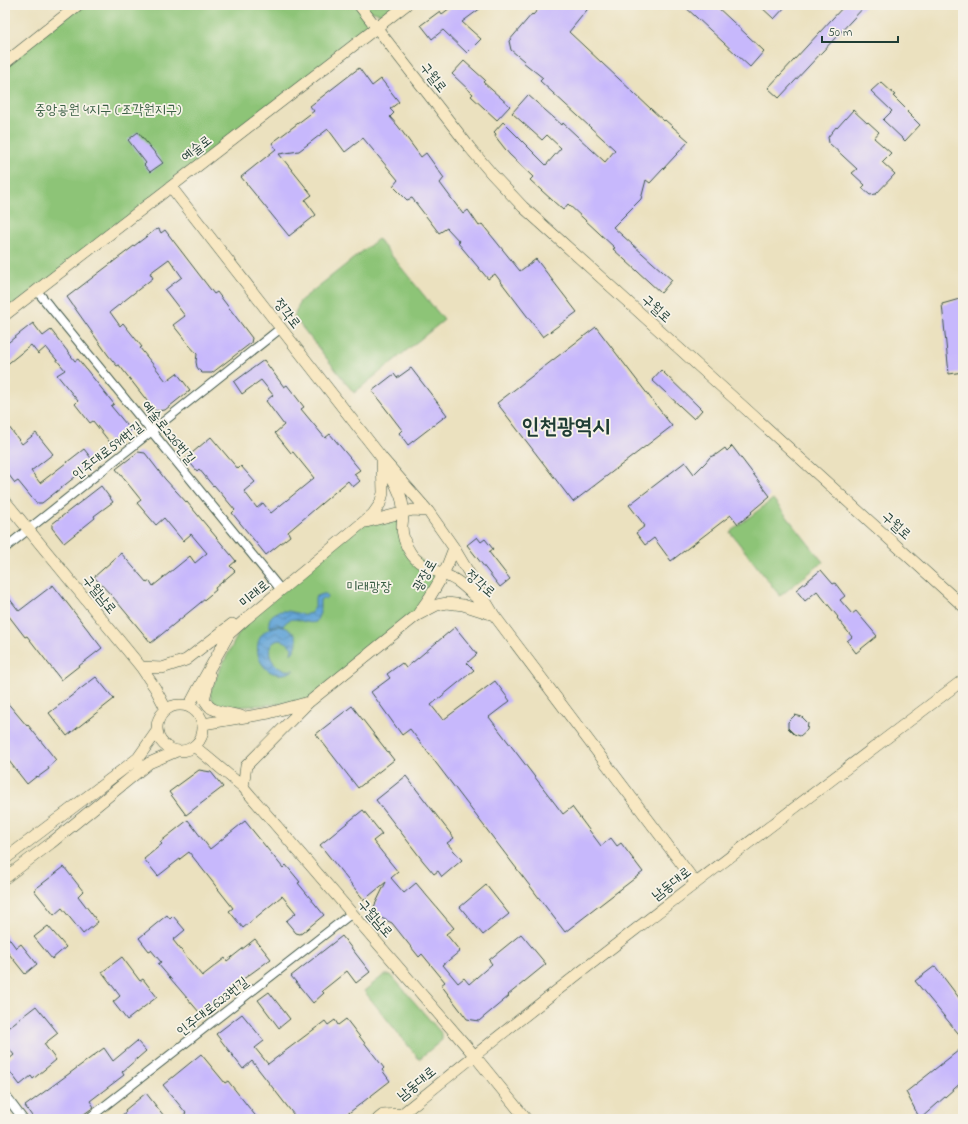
<svg xmlns="http://www.w3.org/2000/svg" width="968" height="1124" font-family="'Indie Flower','Poor Story',sans-serif">
  <style>
    .green { fill: #8dc477; stroke: #568056 }
    .water { fill: url(#water-waves); stroke: #427086 }
    .building { fill: #c7b8fc }
    .lines { fill: none; stroke-linecap: round; stroke-linejoin: round }
    .street-casing { stroke: #3e5649; stroke-width: 10 }
    .secondary-casing { stroke: #3e5649; stroke-width: 12 }
    .street { stroke: #fff; stroke-width: 8 }
    .secondary { stroke: #f8e8c3; stroke-width: 11 }
    .labels { text-anchor: middle; stroke-width: 3.5; stroke-linejoin: round; paint-order: stroke }
    .street-label { font-size: 14px; fill: #1f3d34; stroke: #f7f3e8 }
    .park-label { font-size: 14px; fill: #3a5f45; stroke: #f7f3e8 }
    .town-label { font-size: 22px; font-weight: bold; fill: #1f3d34; stroke: #f7f3e8 }
  </style>
  <defs>
    <pattern id="water-waves" width="16" height="10" patternUnits="userSpaceOnUse"><rect width="16" height="10" fill="#64a4d7"/><path d="M0 5q4-4 8 0t8 0" fill="none" stroke="#5287af"/></pattern>
  </defs>
  <rect width="100%" height="100%" fill="#f7f3e8"/>
  <filter id="ink" filterUnits="userSpaceOnUse"><feTurbulence type="fractalNoise" baseFrequency=".025" numOctaves="2"/><feDisplacementMap in="SourceGraphic" scale="8" xChannelSelector="R" yChannelSelector="G"/><feConvolveMatrix kernelMatrix="1 2 1 2 8 2 1 2 1" color-interpolation-filters="sRGB"/></filter>
  <filter id="wash" filterUnits="userSpaceOnUse"><feTurbulence type="fractalNoise" baseFrequency=".012" numOctaves="4" result="noise"/><feDisplacementMap in="SourceGraphic" scale="16" xChannelSelector="R" yChannelSelector="G"/><feGaussianBlur stdDeviation="0.9" result="paint"/><feColorMatrix in="noise" values="0 0 0 0 0 0 0 0 0 0 0 0 0 0 0 0 0 1.4 0 .05"/><feComposite in="paint" operator="in"/></filter>
  <g filter="url(#wash)">
    <rect width="100%" height="100%" fill="#ebe1bf"/>
    <path class="green" d="M78,5H406L392,16L363,10L377,28L5,315V64Z
      M378,239L444,320L354,393L294,317L300,301Z
      M773,499L823,562L780,596L730,532Z
      M403,512L410,553L443,574L416,616L309,702L222,708L213,702L210,693L217,675L246,619L362,523Z
      M384,975H391L442,1034V1040L419,1059L364,991Z"/>
    <path class="water" d="M323,594H326L328,596L326,599L323,598L320,600V613L316,622C303,626 293,611 283,626L278,625L270,627C266,618 275,611 283,611C294,610 300,617 311,613L315,607V598L317,596Z
      M278,626C294,627 304,641 291,654L292,648C279,630 261,647 274,663C276,665 279,668 282,669C285,671 290,670 294,670C260,690 240,632 278,626Z"/>
    <g id="blocks">
      <path class="building" d="M454,5H485L462,22L481,39L467,53L443,30L432,39L421,25L440,11L442,14Z
        M542,5H591L569,32L651,109L664,121L665,120L689,141L650,183L646,180L641,199L613,227L672,280L661,293L613,249L615,248L568,204L563,210L530,180L533,177L509,154L495,136L496,134L494,132L503,122L546,165L561,148L547,135L542,140L512,113L528,95L562,125L563,123L605,162L615,150L540,81L543,78L523,62L524,61L511,50L509,41L532,14L533,15Z
        M683,5H715L764,51L750,67Z
        M759,5H787L774,19Z
        M845,5H866L779,98L768,88Z
        M464,61L485,80L483,82L510,106L497,120L471,96L473,94L452,74Z
        M359,68L372,86L381,79L399,102L390,109L394,113L390,117L398,126L421,157L426,153L444,178L440,183L463,214L468,210L479,226L482,224L520,271L536,259L577,312L543,337L495,274L488,279L458,243L460,242L447,228L439,233L412,198L407,200L393,186L398,180L363,138L345,152L328,129L299,151L279,154L312,195L305,200L316,215L289,236L241,177L276,149L272,143L314,111L310,106Z
        M881,82L895,95L893,96L908,111L907,112L920,125L905,141L883,120L892,111L871,91Z
        M853,110L867,123L868,122L879,132L874,138L891,153L882,162L895,174L876,194L870,195L862,188L865,185L852,173L857,169L829,143L828,137L836,127L837,128Z
        M138,132L163,163L150,172L144,165L146,163L128,140Z
        M159,229L161,233L165,230L214,294L217,292L252,338L251,343L212,373H202L199,370L197,367L196,362L197,354L189,345L173,325L185,316L165,290L182,277L169,259L150,273L153,278L110,312L120,326L123,323L142,347L140,348L166,381L177,373L190,390L165,410L155,411L119,365L117,366L108,355L67,297L155,230Z
        M963,298V372L949,374L942,304Z
        M33,323L43,336L51,330L75,361L78,359L114,404L111,406L131,430L112,445L93,421L90,423L75,404L78,401L57,375L65,370L46,347L38,354L31,345L5,366V345Z
        M596,327L672,426L573,502L497,403Z
        M264,360L284,387L287,385L304,407L301,409L325,438L330,434L360,470L354,474L360,481L353,487L348,481L288,532L290,536L266,555L232,513L235,510L214,485L213,486L199,469L197,471L186,458L211,437L238,469L241,466L255,482L244,491L257,508L263,503L271,513L314,478L293,452L291,453L275,433L284,425L266,401L273,395L261,380L242,394L234,382Z
        M411,368L447,415L408,445L399,433L402,430L372,391L394,374L397,378Z
        M661,370L702,410L694,419L652,380Z
        M5,422L22,444L36,433L53,454L31,471L40,483L84,449L94,462L42,503H36L18,481L15,483L5,470Z
        M732,446L770,496L751,512L752,513L738,524L731,515L671,561L654,538L645,545L636,533L645,526L629,505L685,462L694,474L706,462L710,457L717,454L725,448L727,451Z
        M138,452L145,453L165,479L187,503V502L236,561L230,566L235,571L215,588L216,590L151,643L113,597L94,577L121,553L147,583L150,581L153,586L190,556L195,563L207,553L191,534L183,541L164,518L156,525L137,503L141,500L116,469Z
        M101,486L113,502L94,516L95,518L64,543L52,528V524Z
        M477,537L481,542L485,539L493,549L489,552L510,579L500,587L467,545Z
        M821,570L833,584L835,583L845,596L840,600L852,614L856,611L877,636L856,653L847,641L852,637L837,618L838,617L817,591L805,601L796,590Z
        M53,585L102,648L61,680L27,636L25,637L5,611V593L19,611Z
        M455,627L477,654L467,663L474,670L431,705L443,720L495,681L510,701L489,717L563,814L572,807L601,846L611,838L617,846L621,843L643,872L565,932L410,729L402,735L371,692L390,678L387,674L402,663L406,668Z
        M96,677L114,699L67,736L49,713Z
        M5,700L27,726L28,725L56,760L48,767L49,769L38,777L37,776L27,784L5,756Z
        M352,706L394,760L358,788L316,734Z
        M795,715L802,717L808,723L807,730L800,736L794,734L788,728V722Z
        M199,770L211,772L223,787L186,815L169,792Z
        M406,776L454,838L447,843L462,860L442,877L438,871L434,874L423,861L376,800Z
        M363,810L382,834L373,841L398,872L391,878L404,893L416,883L454,928L446,934L460,951L443,965L458,983L464,978L469,984L492,964L489,960L521,934L546,964L508,995L509,996L479,1021L467,1019L441,985L445,982L422,954L419,957L411,947L392,923L371,913L386,882L364,900L320,845Z
        M188,820L210,849L245,821L283,868L286,865L300,882L298,883L324,915L302,933L300,934L296,933L286,921L296,913L282,896L243,928L229,911L233,908L189,852L176,862L158,876L144,859L162,844L160,842Z
        M64,867L83,891L78,896L98,922L83,934L62,908L54,915L34,890Z
        M486,885L509,914L483,935L460,907Z
        M167,915L170,919L173,916L185,930L173,940L202,976L225,958L227,961L255,939L271,959L242,980L244,982L203,1013L199,1012L158,964L161,962L151,950L149,951L139,938Z
        M48,926L66,947L52,959L34,937Z
        M5,933L16,948L21,944L37,964L25,974L5,949Z
        M342,936L370,972L356,983L347,971L322,991L324,993L313,1003L291,976Z
        M122,957L140,981L143,979L157,997L127,1020L113,1002L120,996L102,972Z
        M935,966L963,1003V1039L915,981Z
        M269,992L290,1019L279,1028L258,1000Z
        M36,1006L58,1033L44,1044L56,1060L33,1079L31,1076L20,1085L7,1068L8,1060L14,1055L5,1043V1030Z
        M242,1014L264,1041L255,1048L268,1064L325,1021L328,1025L335,1020L338,1025L346,1019L384,1068L382,1070L390,1081L341,1119H297L252,1061L243,1069L216,1034Z
        M137,1041L146,1051L122,1072L124,1075L90,1101L94,1107L77,1119H34L25,1106L70,1073L104,1048L113,1061Z
        M963,1047V1081L920,1119L906,1092Z
        M201,1054L225,1083L228,1081L258,1119H179L186,1113L163,1085Z
        M146,1093L164,1116L160,1119H117L126,1112L125,1110Z"/>
    </g>
  </g>
  <g filter="url(#ink)">
    <use href="#blocks" fill-opacity="0" stroke="#3e5649" stroke-width="1"/>
    <g class="lines">
      <defs>
        <path id="street" d="M37,291L281,590
          M5,548L281,328
          M5,1095L23,1119
          M88,1119L352,913"/>
        <path id="secondary" d="M359,5L470,148L491,173L523,207L553,234L963,606
          M5,63L78,5
          M171,187L382,458L428,511L454,548L494,615L696,883
          M5,315L406,5
          M390,473C394,482 400,492 402,501C404,509 403,518 402,526C402,534 405,545 410,552C420,569 442,571 457,581C466,587 474,596 482,603
          M5,501L141,667L155,688L166,709
          M366,522L413,510L428,511
          M418,614C433,594 446,572 454,548
          M141,667L162,668L186,660L232,624
          M210,676L204,699C206,701 207,705 210,707C215,712 233,714 241,716
          M157 728a23 23 0 1 1 46 0a23 23 0 1 1-46 0Z
          M189,706L198,689L229,634L246,619L373,514L380,504L383,493L382,458
          M203,724L269,713L309,702L416,616L437,605L447,603L463,605L494,615
          M194,746L243,787L474,1055L526,1119
          M243,787L246,766L308,703
          M5,859L138,758L157,731
          M5,878L51,843L149,763L177,751
          M378,1119L383,1115L402,1114
          M400,1119L402,1114C585,965 775,823 963,680"/>
      </defs>
      <use href="#street" class="street-casing"/>
      <use href="#secondary" class="secondary-casing"/>
      <use href="#street" class="street"/>
      <use href="#secondary" class="secondary"/>
    </g>
  </g>
  <g class="labels">
    <g class="street-label">
      <text transform="translate(434 77) rotate(52)" y="5">구월로</text>
      <text transform="translate(196 148) rotate(-38)" y="5">예술로</text>
      <text transform="translate(657 308) rotate(42)" y="5">구월로</text>
      <text transform="translate(288 313) rotate(52)" y="5">정각로</text>
      <text transform="translate(169 432) rotate(51)" y="5">예술로226번길</text>
      <text transform="translate(107 450) rotate(-38)" y="5">인주대로591번길</text>
      <text transform="translate(897 525) rotate(42)" y="5">구월로</text>
      <text transform="translate(424 575) rotate(-60)" y="5">광장로</text>
      <text transform="translate(481 583) rotate(41)" y="5">정각로</text>
      <text transform="translate(254 593) rotate(-40)" y="5">미래로</text>
      <text transform="translate(100 594) rotate(51)" y="5">구월남로</text>
      <text transform="translate(671 883) rotate(-38)" y="5">남동대로</text>
      <text transform="translate(376 918) rotate(49)" y="5">구월남로</text>
      <text transform="translate(212 1006) rotate(-38)" y="5">인주대로623번길</text>
      <text transform="translate(416 1083) rotate(-39)" y="5">남동대로</text>
    </g>
    <g class="park-label">
      <text x="108" y="114">중앙공원 4지구 (조각원지구)</text>
      <text x="369" y="591">미래광장</text>
    </g>
    <g class="town-label">
      <text x="566" y="433">인천광역시</text>
    </g>
  </g>
  <rect width="968" height="1124" fill="none" stroke="#f7f3e8" stroke-width="20"/>
  <path d="M822 36v6h76v-6" fill="none" stroke="#1f3d34" stroke-width="2"/>
  <text x="828" y="36" font-size="12" fill="#1f3d34" stroke="#f7f3e8" stroke-width="3" paint-order="stroke">50 m</text>
</svg>
